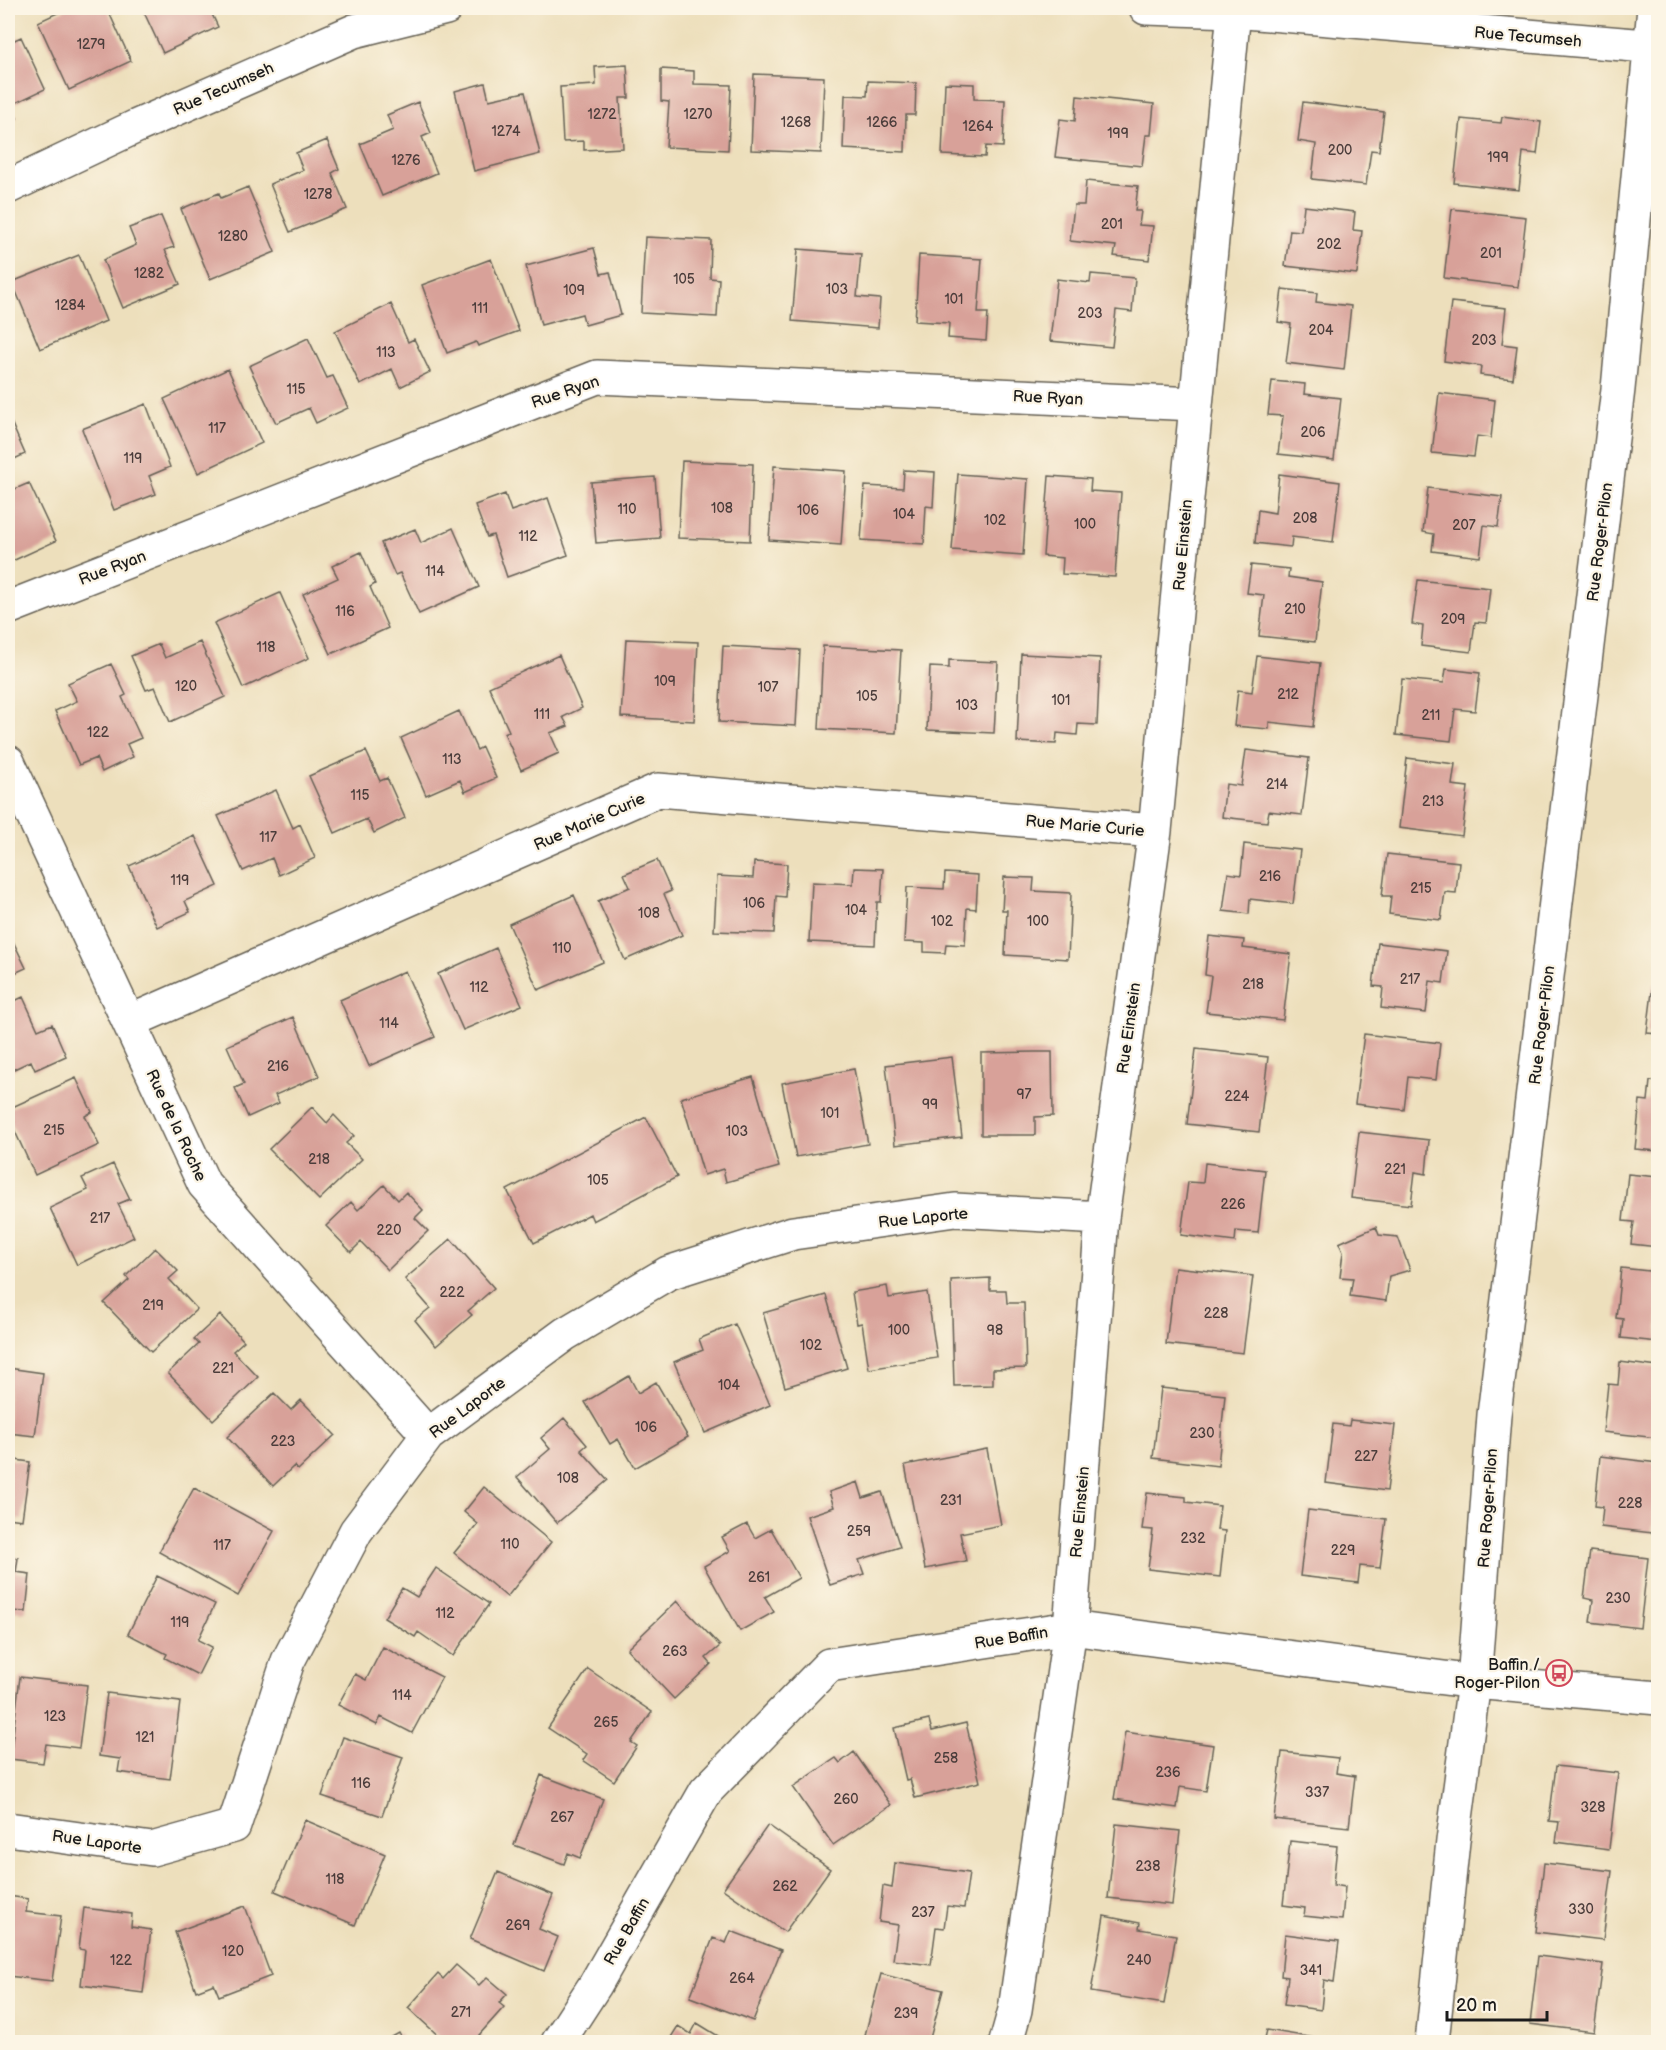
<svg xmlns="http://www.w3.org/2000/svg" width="1666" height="2050" font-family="'Balsamiq Sans',sans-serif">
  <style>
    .building { fill: #d8a199 }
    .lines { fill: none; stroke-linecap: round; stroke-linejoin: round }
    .street-casing { stroke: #656054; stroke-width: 36 }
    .secondary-casing { stroke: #656054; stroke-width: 36 }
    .street { stroke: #fff; stroke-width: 33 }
    .secondary { stroke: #fff; stroke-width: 33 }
    .labels { text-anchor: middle; stroke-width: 4.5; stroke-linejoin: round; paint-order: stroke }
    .number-label { font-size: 14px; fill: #4b3d3b }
    .street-label { font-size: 16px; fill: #1c1c1c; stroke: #fcf5e5 }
    .poi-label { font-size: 16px; fill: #1c1c1c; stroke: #fcf5e5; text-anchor: end }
  </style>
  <rect width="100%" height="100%" fill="#fcf5e5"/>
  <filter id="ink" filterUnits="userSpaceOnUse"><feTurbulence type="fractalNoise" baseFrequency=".0167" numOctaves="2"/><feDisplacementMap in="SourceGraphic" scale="12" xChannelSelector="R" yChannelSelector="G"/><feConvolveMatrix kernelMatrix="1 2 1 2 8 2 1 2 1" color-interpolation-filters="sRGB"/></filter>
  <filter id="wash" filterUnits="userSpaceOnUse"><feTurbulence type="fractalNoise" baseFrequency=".008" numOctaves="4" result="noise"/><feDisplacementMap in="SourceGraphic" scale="24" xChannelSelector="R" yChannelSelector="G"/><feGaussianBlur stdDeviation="1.35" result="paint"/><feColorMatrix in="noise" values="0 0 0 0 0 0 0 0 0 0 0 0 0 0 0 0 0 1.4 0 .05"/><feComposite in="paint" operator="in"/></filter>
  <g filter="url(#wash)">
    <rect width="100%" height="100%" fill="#eddfbc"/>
    <g id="blocks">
      <path class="building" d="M68,8H107L131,61L69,90L38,22Z
        M142,8H209L218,27L163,53Z
        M21,37L45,89L11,105L17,118L8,122V43Z
        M627,65L629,98H620L623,148L584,150V141L563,142L560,87L596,85L595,67Z
        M661,69L694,71V84L731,85L728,150L666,147L669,102L661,101Z
        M754,74L824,77L821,153L751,150Z
        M868,81L916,83L915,115H906L905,152L843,149L845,95L867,96Z
        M485,83L489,100L525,92L540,154L474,171L455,91Z
        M945,83L974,84V99L1005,100L1003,147L986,146L985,157L942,155Z
        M1077,96L1154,104L1151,135H1146L1142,166L1055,157L1060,119L1075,121Z
        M418,102L431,133L422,137L437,173L382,196L360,144L393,130L387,115Z
        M1303,102L1384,112L1379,151L1371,150L1366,185L1312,179L1316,144L1298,141Z
        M1502,117L1541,122L1537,154L1523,152L1519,190L1454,183L1461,119L1501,123Z
        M327,140L339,169L332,173L347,209L290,232L270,184L303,170L296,153Z
        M1086,181L1138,186L1135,211H1141L1139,225L1153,226L1149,260L1114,256L1116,246L1070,241L1074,205H1084Z
        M248,187L275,252L210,279L181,209L219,193L221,198Z
        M1304,206L1355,212L1353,230L1362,231L1357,274L1285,266L1290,230L1301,231Z
        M1452,209L1526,217L1518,287L1444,278Z
        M161,216L174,247L165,250L180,284L123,308L103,260L136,245L129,228Z
        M645,237L711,240L710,278L719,279L717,317L641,313Z
        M594,248L601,274L610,272L621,315L585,325L582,314L541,325L526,266Z
        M798,249L861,254L857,297L880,299L878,328L792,321Z
        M79,255L106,321L40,349L12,282Z
        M919,255L982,259L978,313H988L986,341L948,338L949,323L915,321Z
        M491,259L519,331L478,346L476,342L447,353L422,285Z
        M1091,274L1135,278L1132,312L1116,310L1112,347L1050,341L1057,279L1090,283Z
        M1282,289L1317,293L1316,302L1351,306L1344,370L1286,363L1291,324L1278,322Z
        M1451,302L1506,308L1502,344L1517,346L1513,379L1480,375L1481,366L1444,361Z
        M391,304L408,342L414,339L430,372L400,387L392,369L360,385L335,331Z
        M308,338L327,378L333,376L348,408L316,423L309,408L276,423L249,366Z
        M228,369L262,443L198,473L164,399Z
        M1272,381L1305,384L1304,394L1341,398L1334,460L1278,454L1283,416L1268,415Z
        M1439,393L1495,400L1491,438L1477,436L1474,457L1432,453Z
        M146,404L170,467L149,476L156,494L114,510L82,429Z
        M8,415L25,454L8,462Z
        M682,461L753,464L750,541L678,538Z
        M774,466L846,471L841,545L769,540Z
        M904,470L935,472L933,507L926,506L924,544L861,540L865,486L903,488Z
        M958,474L1028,479L1023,555L952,550Z
        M1279,474L1340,482L1333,542L1292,537L1291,547L1255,543L1258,510L1275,513Z
        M1049,476L1091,479L1090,491L1121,493L1115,577L1062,574L1063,558L1043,556Z
        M655,477L660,538L596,543L591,482Z
        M29,483L56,541L8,563V492Z
        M1428,488L1502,497L1498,527L1484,525L1480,557L1432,551L1434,534L1423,532Z
        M505,494L511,511L548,498L568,555L507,577L493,535L487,537L475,505Z
        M453,528L479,587L419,614L400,573L395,575L381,543L415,529L421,543Z
        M361,552L375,584L370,587L388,628L331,654L303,594L338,578L332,566Z
        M1251,565L1289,569L1288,577L1322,582L1315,642L1259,636L1264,595L1247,593Z
        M1418,580L1490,588L1486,623L1475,622L1471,652L1421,646L1423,626L1412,624Z
        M280,593L309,658L243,688L214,623Z
        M626,639L698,642L694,721L621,717Z
        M200,642L225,697L170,722L155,687L146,690L131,656L159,644L165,658Z
        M723,646L800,650L796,726L719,722Z
        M823,646L901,650L896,733L819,729Z
        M1021,654L1100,658L1097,725L1078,724L1077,735L1057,733L1056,744L1017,742Z
        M559,655L582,708L563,717L568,726L550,733L559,753L521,770L504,733L509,731L489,687Z
        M1257,656L1320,663L1313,727L1269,722V729L1234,726L1238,690L1252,692Z
        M949,660L998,662L994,733L927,730L930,667L949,668Z
        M111,664L126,695L122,697L141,738L127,744L133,757L102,772L96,758L79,765L55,711L77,701L68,683Z
        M1446,669L1480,673L1475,711L1455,709L1451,741L1396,735L1402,679L1444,683Z
        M459,711L477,750L482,747L496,778L465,792L460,780L426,795L401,738Z
        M1246,750L1309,758L1302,815L1269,811L1267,822L1222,817L1226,784L1241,786Z
        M366,751L380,781L387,778L405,818L374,833L367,819L335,833L309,776Z
        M1407,758L1455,764L1452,785L1468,787L1462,836L1399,828Z
        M276,790L293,828L300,824L315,858L279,875L272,858L243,871L218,816Z
        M195,836L218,886L185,901L190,912L157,927L129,866Z
        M1244,844L1300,850L1293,904L1250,899L1249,914L1223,911L1228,873L1241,875Z
        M1387,854L1459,862L1456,893L1445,892L1441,920L1389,914L1391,896H1382Z
        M657,860L671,891L664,894L682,935L625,960L598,901L630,887L624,874Z
        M754,862L787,864L785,897L776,896L774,933L714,931L717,876L753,878Z
        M854,868L883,869L881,902H877L875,945L809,942L812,882L853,884Z
        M945,873L978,875L976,909L967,908L965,945L946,944L945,953L924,952V943L904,942L907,887L944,889Z
        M1004,877L1034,878L1033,891L1071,893L1068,959L1005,955L1007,910H1002Z
        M574,895L603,962L538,990L509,924Z
        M1209,936L1244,940L1243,948L1291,954L1283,1020L1206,1012L1211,976L1205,975Z
        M12,939L26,968L8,976V941Z
        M1378,943L1447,951L1443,983L1430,981L1426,1013L1381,1008L1383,987L1373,986Z
        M496,948L522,1005L463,1030L438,974Z
        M405,971L435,1037L369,1066L340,1000Z
        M1653,984H1658V1034L1647,1033Z
        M23,997L38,1030L52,1024L66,1056L35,1070L31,1061L8,1072V1004Z
        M293,1017L319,1076L275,1095L279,1103L248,1117L235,1088L244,1084L227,1046Z
        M1364,1034L1440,1043L1436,1080L1408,1077L1404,1110L1355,1104Z
        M1196,1049L1268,1057L1259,1132L1187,1124Z
        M1034,1052H1052L1053,1116L1035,1117V1135H981V1053Z
        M952,1057L962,1137L895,1145L886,1065Z
        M854,1069L868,1144L796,1157L782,1083Z
        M753,1077L779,1167L726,1182L723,1169L704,1175L681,1098Z
        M76,1078L92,1112L85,1116L99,1145L35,1175L8,1116V1109Z
        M1650,1081L1658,1082V1151L1635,1149L1640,1100L1648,1101Z
        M312,1107L327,1123L334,1115L354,1136L346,1143L362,1159L319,1200L269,1149Z
        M646,1117L677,1177L593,1221L590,1214L534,1243L507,1190Z
        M1359,1132L1429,1140L1426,1174L1415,1172L1411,1205L1351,1198Z
        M1205,1163L1265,1170L1258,1233L1236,1231L1235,1242L1181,1235L1188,1182L1203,1183Z
        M113,1164L130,1199L118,1204L134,1237L77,1265L50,1208L88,1190L82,1178Z
        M1628,1174L1658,1177V1247L1631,1244L1634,1222L1623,1221Z
        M384,1185L398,1200L406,1192L423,1210L415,1218L428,1231L388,1270L361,1242L351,1252L326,1226L351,1202L358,1210Z
        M1376,1227L1379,1235L1398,1237L1410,1270L1389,1276L1386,1301L1350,1296L1353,1278L1340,1277L1343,1252L1339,1243Z
        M451,1239L494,1288L468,1311L472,1315L436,1346L415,1320L430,1308L405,1279Z
        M155,1248L178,1271L169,1279L197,1309L151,1352L104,1303L129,1280L126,1276Z
        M1175,1267L1253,1276L1243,1353L1166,1344Z
        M1621,1268L1658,1272V1342L1621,1338L1623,1319L1616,1318Z
        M990,1278V1290H1006L1007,1303H1024L1026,1368L993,1369V1385L954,1386L951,1280Z
        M887,1286L889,1298L927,1292L937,1358L869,1369L862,1323L857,1324L852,1292Z
        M826,1295L847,1368L785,1387L763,1313Z
        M220,1315L244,1341L233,1351L258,1377L213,1420L168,1373L199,1344L194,1339Z
        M735,1324L770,1405L705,1433L674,1362L703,1350L699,1339Z
        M1620,1362L1658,1367V1438L1603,1432L1608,1384L1618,1385Z
        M8,1368L43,1373L35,1436L8,1433Z
        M629,1376L638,1393L656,1382L688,1437L635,1468L618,1439L610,1444L585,1402Z
        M1161,1388L1225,1395L1218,1466L1153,1458Z
        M274,1393L291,1410L301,1400L335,1435L298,1470L294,1466L273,1486L227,1437Z
        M564,1418L587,1445L581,1450L608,1480L557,1523L517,1477L550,1449L541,1438Z
        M1350,1420L1395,1425L1387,1491L1326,1483L1333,1424L1349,1426Z
        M987,1449L1001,1525L960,1533L966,1561L925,1569L905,1465Z
        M1600,1456L1658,1463L1652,1533L1601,1527L1603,1507L1595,1506Z
        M8,1459L30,1462L22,1520L8,1518Z
        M858,1482L863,1498L882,1492L900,1547L859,1560L864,1574L830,1585L807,1516L834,1507L829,1492Z
        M484,1487L551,1542L507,1597L454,1553L478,1524L464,1512Z
        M194,1488L274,1531L238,1596L159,1552Z
        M1147,1493L1186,1497V1502L1220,1506L1217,1530L1225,1531L1220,1577L1148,1569L1153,1530L1142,1529Z
        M1308,1510L1386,1519L1380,1568L1360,1566L1358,1583L1300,1576Z
        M747,1524L755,1538L771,1529L799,1578L765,1597L774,1612L740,1631L704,1566L730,1551L722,1537Z
        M1590,1551L1648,1558L1640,1628L1590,1622L1593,1600L1584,1598Z
        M8,1557L18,1558L16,1572L30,1574L26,1612L11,1611L9,1627Z
        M436,1568L489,1604L453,1656L418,1632L415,1637L384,1618L402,1588L417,1597Z
        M157,1576L215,1604L198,1640L212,1647L198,1675L165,1658L167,1654L128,1634Z
        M677,1601L720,1646L706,1658L711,1664L674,1699L627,1649Z
        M383,1647L442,1677L412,1733L381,1717L377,1725L338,1705L355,1674L366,1680Z
        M588,1669L652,1712L631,1742L637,1746L614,1781L583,1760L587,1754L548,1728Z
        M20,1677L87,1685L79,1748L46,1744L43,1763L10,1759Z
        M107,1693L180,1702L170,1779L118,1772L120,1759L99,1756Z
        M929,1720L932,1731L966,1723L980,1782L915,1798L910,1779L906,1780L894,1728Z
        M1125,1732L1213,1745L1206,1791L1180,1787L1177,1808L1114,1799Z
        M343,1737L403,1757L382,1816L322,1796Z
        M854,1752L891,1805L833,1845L793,1787L836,1758L840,1763Z
        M1282,1752L1338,1758L1336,1773L1355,1776L1349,1827L1274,1819Z
        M1556,1766L1618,1773L1609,1849L1556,1842L1559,1822L1549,1821Z
        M541,1775L603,1799L580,1858L568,1853L564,1864L514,1845Z
        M305,1820L385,1854L355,1925L275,1891Z
        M1116,1824L1180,1831L1172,1905L1108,1898Z
        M768,1825L830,1869L785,1932L723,1889Z
        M1290,1841L1337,1846L1333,1885L1345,1887L1342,1920L1304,1916L1305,1908L1283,1905Z
        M895,1863L969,1873L964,1908L947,1906L944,1928L936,1927L931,1965L893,1960L898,1925L879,1922L883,1886L892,1888Z
        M1544,1863L1612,1871L1603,1940L1536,1932Z
        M498,1872L553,1895L539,1929L558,1937L544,1971L470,1939Z
        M8,1896L28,1899L26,1912L61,1916L52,1981L8,1976Z
        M245,1906L271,1976L219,1996L214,1984L196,1991L175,1932Z
        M84,1908L132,1914L131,1927L151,1930L143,1993L81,1985L85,1950L79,1949Z
        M1104,1916L1140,1923L1139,1929L1176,1935L1164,2004L1091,1992Z
        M731,1931L781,1950L753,2021L690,1997L713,1938L726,1943Z
        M1285,1934L1339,1941L1334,1982L1324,1980L1321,2010L1284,2005L1288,1977L1281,1976Z
        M1538,1956L1603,1964L1594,2032L1530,2024Z
        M456,1965L479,1985L487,1977L507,1994L499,2003L504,2007L479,2035L488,2042H440L443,2040L408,2008L438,1974L443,1979Z
        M881,1974L943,1990L929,2042H892L865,2035Z
        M697,2023L728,2042H668L678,2026L691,2034Z
        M1267,2030L1327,2040L1326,2042H1264Z
        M399,2033L404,2042H383Z"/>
    </g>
  </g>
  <g filter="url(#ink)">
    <use href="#blocks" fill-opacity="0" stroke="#656054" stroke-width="1.5"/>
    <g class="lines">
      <defs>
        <path id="street" d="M8,608L597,377L1196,404
          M8,762L204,1184L428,1435
          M129,1022L658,790L1155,831
          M8,1829L152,1849L234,1826L288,1661L356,1531L428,1435L565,1334L668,1273L793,1233L955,1210L1102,1218
          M558,2042L595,1985L706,1791L829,1665L1070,1628L1474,1682L1658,1698
          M1006,2042L1015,2010L1070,1628L1102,1218L1155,831L1234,11"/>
        <path id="secondary" d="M1146,8L1234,11L1658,47
          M8,187L137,126L354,31L446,8
          M1432,2042L1453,1841L1474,1682L1494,1415L1618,389L1654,8"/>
      </defs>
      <use href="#street" class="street-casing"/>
      <use href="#secondary" class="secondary-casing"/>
      <use href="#street" class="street"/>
      <use href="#secondary" class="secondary"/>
    </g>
  </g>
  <defs>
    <symbol id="bus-ring" viewBox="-11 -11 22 22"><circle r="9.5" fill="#fcf5e5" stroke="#d1495b" stroke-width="1.5"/><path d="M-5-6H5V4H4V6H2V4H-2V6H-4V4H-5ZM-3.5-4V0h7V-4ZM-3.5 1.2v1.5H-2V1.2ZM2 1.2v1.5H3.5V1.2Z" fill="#d1495b"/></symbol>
  </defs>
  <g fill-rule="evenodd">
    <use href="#bus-ring" x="1544" y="1658" width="30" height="30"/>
  </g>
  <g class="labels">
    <g class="number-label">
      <text x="91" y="49">1279</text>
      <text x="602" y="119">1272</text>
      <text x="698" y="119">1270</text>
      <text x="796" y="127">1268</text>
      <text x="882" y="127">1266</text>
      <text x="978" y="131">1264</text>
      <text x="506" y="136">1274</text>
      <text x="1118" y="138">199</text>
      <text x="1340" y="155">200</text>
      <text x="1498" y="162">199</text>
      <text x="406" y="165">1276</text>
      <text x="318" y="199">1278</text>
      <text x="1112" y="229">201</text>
      <text x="233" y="241">1280</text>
      <text x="1329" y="249">202</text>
      <text x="1491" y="258">201</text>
      <text x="149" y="278">1282</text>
      <text x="684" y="284">105</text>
      <text x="837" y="294">103</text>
      <text x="574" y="295">109</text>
      <text x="954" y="304">101</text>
      <text x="70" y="310">1284</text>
      <text x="480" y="313">111</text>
      <text x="1090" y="318">203</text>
      <text x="1321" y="335">204</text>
      <text x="1484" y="345">203</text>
      <text x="386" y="357">113</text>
      <text x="296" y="394">115</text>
      <text x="217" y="433">117</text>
      <text x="1313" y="437">206</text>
      <text x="133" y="463">119</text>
      <text x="722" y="513">108</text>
      <text x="627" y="514">110</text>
      <text x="808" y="515">106</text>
      <text x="904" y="519">104</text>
      <text x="1305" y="523">208</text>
      <text x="995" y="525">102</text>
      <text x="1085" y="529">100</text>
      <text x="1464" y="530">207</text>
      <text x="528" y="541">112</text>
      <text x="435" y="576">114</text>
      <text x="1295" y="614">210</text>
      <text x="345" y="616">116</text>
      <text x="1453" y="624">209</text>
      <text x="266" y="652">118</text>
      <text x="665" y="686">109</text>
      <text x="186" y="691">120</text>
      <text x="768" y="692">107</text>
      <text x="1288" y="699">212</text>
      <text x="867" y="701">105</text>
      <text x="1061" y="705">101</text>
      <text x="967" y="710">103</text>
      <text x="542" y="719">111</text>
      <text x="1431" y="720">211</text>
      <text x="98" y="737">122</text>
      <text x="452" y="764">113</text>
      <text x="1277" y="789">214</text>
      <text x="360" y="800">115</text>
      <text x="1433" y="806">213</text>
      <text x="268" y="842">117</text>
      <text x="1270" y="881">216</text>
      <text x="180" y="885">119</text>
      <text x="1421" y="893">215</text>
      <text x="754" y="908">106</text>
      <text x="856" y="915">104</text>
      <text x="649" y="918">108</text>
      <text x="942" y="926">102</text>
      <text x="1038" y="926">100</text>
      <text x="562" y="953">110</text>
      <text x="1410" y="984">217</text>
      <text x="1253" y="989">218</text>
      <text x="479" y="992">112</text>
      <text x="389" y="1028">114</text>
      <text x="278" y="1071">216</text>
      <text x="1024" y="1099">97</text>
      <text x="1237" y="1101">224</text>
      <text x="930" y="1109">99</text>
      <text x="830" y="1118">101</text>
      <text x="54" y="1135">215</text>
      <text x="737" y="1136">103</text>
      <text x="319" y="1164">218</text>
      <text x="1395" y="1174">221</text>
      <text x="598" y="1185">105</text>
      <text x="1233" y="1209">226</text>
      <text x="100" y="1223">217</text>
      <text x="389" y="1235">220</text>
      <text x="452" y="1297">222</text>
      <text x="153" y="1310">219</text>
      <text x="1216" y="1318">228</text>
      <text x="899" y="1335">100</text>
      <text x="995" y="1335">98</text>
      <text x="811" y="1350">102</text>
      <text x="223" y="1373">221</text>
      <text x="729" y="1390">104</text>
      <text x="646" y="1432">106</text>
      <text x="1202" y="1438">230</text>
      <text x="283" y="1446">223</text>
      <text x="1366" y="1461">227</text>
      <text x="568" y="1483">108</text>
      <text x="951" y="1505">231</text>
      <text x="1630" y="1508">228</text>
      <text x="859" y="1536">259</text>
      <text x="1193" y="1543">232</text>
      <text x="510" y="1549">110</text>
      <text x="222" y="1550">117</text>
      <text x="1343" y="1555">229</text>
      <text x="759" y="1582">261</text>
      <text x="1618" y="1603">230</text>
      <text x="445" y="1618">112</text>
      <text x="180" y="1627">119</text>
      <text x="675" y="1656">263</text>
      <text x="402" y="1700">114</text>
      <text x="55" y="1721">123</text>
      <text x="606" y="1727">265</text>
      <text x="145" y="1742">121</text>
      <text x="946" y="1763">258</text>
      <text x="1168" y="1777">236</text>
      <text x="361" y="1788">116</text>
      <text x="1317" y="1797">337</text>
      <text x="846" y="1804">260</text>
      <text x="1593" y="1812">328</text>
      <text x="562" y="1822">267</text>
      <text x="1148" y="1871">238</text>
      <text x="335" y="1884">118</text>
      <text x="785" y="1891">262</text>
      <text x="1581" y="1914">330</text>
      <text x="923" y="1917">237</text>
      <text x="518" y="1930">269</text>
      <text x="233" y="1956">120</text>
      <text x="121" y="1965">122</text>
      <text x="1139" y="1965">240</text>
      <text x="1311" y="1975">341</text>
      <text x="742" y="1983">264</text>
      <text x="461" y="2017">271</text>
      <text x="906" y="2018">239</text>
    </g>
    <g class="street-label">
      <text transform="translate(1528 36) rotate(5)" y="6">Rue Tecumseh</text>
      <text transform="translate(223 88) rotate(-24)" y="6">Rue Tecumseh</text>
      <text transform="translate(565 391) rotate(-19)" y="6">Rue Ryan</text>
      <text transform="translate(1048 397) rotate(3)" y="6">Rue Ryan</text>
      <text transform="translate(1599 542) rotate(-83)" y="6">Rue Roger-Pilon</text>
      <text transform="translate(1182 545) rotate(-85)" y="6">Rue Einstein</text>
      <text transform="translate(112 567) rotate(-21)" y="6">Rue Ryan</text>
      <text transform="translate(589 821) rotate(-24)" y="6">Rue Marie Curie</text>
      <text transform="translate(1085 825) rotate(5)" y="6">Rue Marie Curie</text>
      <text transform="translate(1541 1025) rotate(-83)" y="6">Rue Roger-Pilon</text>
      <text transform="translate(1128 1028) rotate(-82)" y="6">Rue Einstein</text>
      <text transform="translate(177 1125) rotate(65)" y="6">Rue de la Roche</text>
      <text transform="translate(923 1217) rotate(-6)" y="6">Rue Laporte</text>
      <text transform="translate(467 1407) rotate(-37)" y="6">Rue Laporte</text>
      <text transform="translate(1487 1508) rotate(-86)" y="6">Rue Roger-Pilon</text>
      <text transform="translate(1079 1512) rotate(-85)" y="6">Rue Einstein</text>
      <text transform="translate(1011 1637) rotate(-9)" y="6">Rue Baffin</text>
      <text transform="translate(97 1841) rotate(8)" y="6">Rue Laporte</text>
      <text transform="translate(626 1931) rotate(-60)" y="6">Rue Baffin</text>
    </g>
    <g class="poi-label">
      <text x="1540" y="1670">Baffin /<tspan x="1540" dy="18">Roger-Pilon</tspan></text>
    </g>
  </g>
  <rect width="1666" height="2050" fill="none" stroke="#fcf5e5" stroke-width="30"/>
  <path d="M1447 2011v9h100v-9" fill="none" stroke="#1c1c1c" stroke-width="3"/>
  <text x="1456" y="2011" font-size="18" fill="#1c1c1c" stroke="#fcf5e5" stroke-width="4.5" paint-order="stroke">20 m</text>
</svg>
